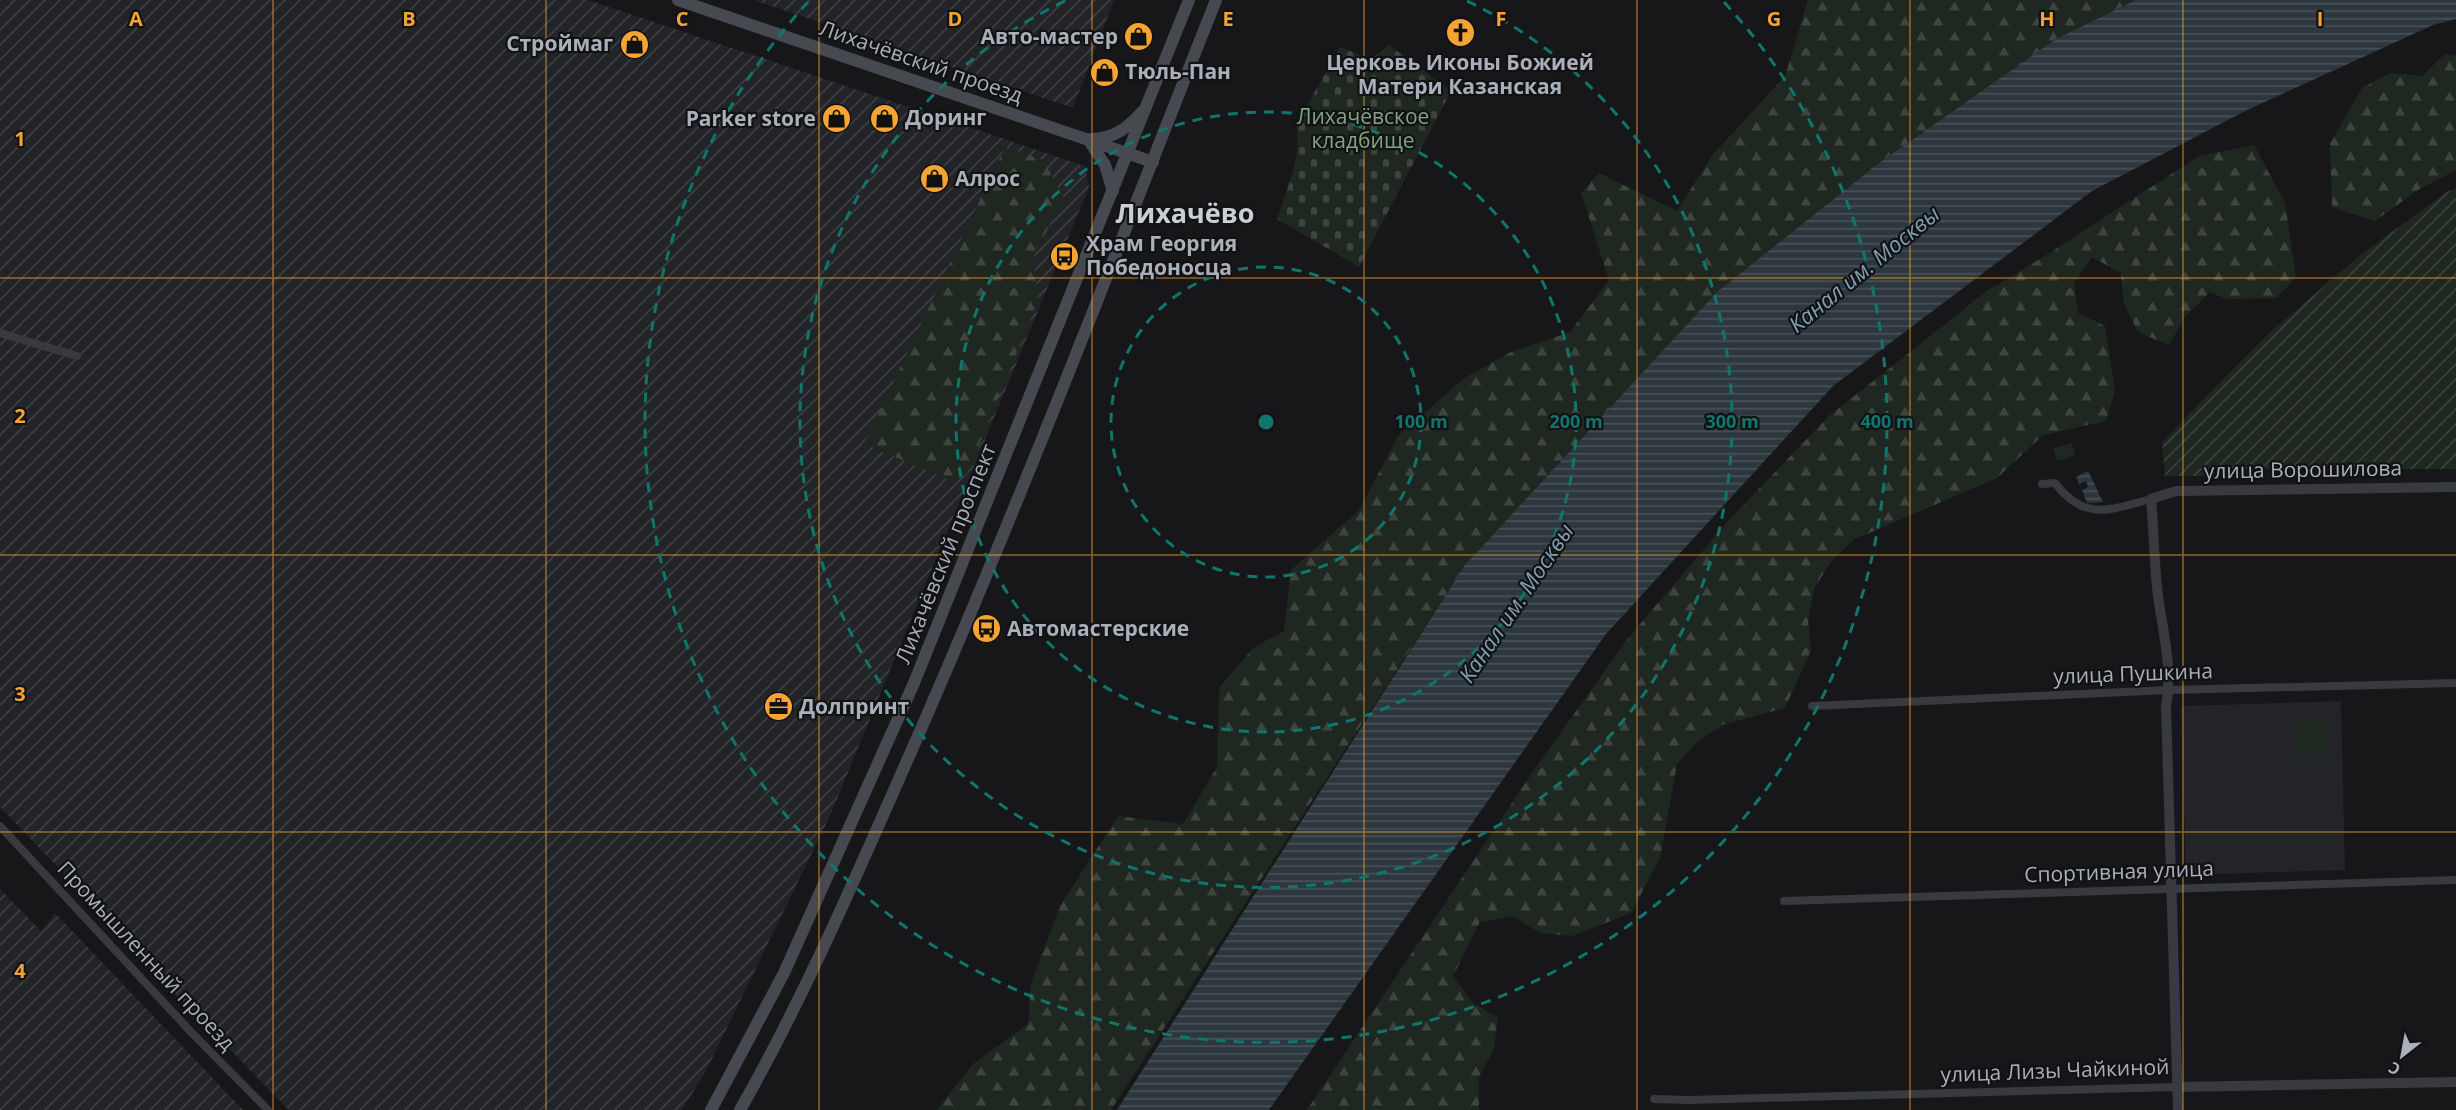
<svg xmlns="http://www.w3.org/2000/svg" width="2456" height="1110" font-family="'Open Sans',sans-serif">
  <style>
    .built { fill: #232427 }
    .industrial { fill: url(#industrial-furrows) }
    .forest { fill: url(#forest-firs) }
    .cemetery { fill: url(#cemetery-stones) }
    .park { fill: #1f2820 }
    .garden { fill: url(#garden-furrows) }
    .water { fill: url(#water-rules) }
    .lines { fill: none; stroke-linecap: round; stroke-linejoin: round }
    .minor { stroke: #383a3f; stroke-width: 8 }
    .tertiary { stroke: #383a3f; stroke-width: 10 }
    .secondary { stroke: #46494f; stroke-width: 12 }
    .grid { fill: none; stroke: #f5a433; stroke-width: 1.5; stroke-opacity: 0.55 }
    .ring { fill: none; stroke: #0f766e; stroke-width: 3; stroke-dasharray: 10 8 }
    .labels { text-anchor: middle; stroke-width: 4.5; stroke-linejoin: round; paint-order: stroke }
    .poi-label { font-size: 21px; font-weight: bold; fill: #a9b0ba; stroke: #121214; text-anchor: start }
    .street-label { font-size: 21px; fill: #a9b0ba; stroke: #121214 }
    .park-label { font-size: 21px; fill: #81a580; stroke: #121214 }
    .water-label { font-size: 22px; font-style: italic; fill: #80a1b5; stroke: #121214 }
    .district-label { font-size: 27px; font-weight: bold; fill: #caced5; stroke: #121214 }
    .grid-label { font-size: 20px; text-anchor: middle; font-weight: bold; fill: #f5a433; stroke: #121214; stroke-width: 4.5; stroke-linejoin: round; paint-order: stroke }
    .centre { fill: #0f766e; stroke: #121214; stroke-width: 3 }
    .ring-label { font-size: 18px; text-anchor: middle; font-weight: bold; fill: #0f766e; stroke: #121214; stroke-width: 4.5; stroke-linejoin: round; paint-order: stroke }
  </style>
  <defs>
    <pattern id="industrial-furrows" width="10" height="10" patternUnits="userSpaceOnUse" patternTransform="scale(1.5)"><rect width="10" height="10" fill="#232427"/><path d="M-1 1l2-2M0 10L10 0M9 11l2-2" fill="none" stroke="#404144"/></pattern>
    <pattern id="forest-firs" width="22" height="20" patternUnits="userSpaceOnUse" patternTransform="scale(1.5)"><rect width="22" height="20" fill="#1f2820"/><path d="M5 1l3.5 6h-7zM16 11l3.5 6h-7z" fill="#3d453e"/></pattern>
    <pattern id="cemetery-stones" width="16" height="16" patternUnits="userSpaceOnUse" patternTransform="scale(1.5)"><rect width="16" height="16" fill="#1f2820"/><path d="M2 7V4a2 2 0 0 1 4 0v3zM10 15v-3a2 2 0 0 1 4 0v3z" fill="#3d453e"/></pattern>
    <pattern id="garden-furrows" width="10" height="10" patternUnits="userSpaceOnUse" patternTransform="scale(1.5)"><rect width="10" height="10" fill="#1f2820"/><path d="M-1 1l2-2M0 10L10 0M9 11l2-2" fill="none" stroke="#3d453e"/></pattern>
    <pattern id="water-rules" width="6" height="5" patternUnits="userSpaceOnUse" patternTransform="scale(1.5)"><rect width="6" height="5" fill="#2d383e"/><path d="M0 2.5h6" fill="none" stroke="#495258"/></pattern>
  </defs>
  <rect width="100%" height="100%" fill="#171719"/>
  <path class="built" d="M2341,701L2345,870L2186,875L2181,706Z"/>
  <path class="industrial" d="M0,0H588L1085,166L1089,187L830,816L706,1071L682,1110H289L117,934V929L0,807Z
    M754,0H1114L1073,108Z
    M0,889L41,931L55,913L243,1110H0Z"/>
  <path class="forest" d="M1808,0H2136L2056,39L1879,163L1717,292L1465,565L1111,1110H937L973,1064L1028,1024L1031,983L1060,906L1118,816L1183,824L1217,767L1219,688L1253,648L1284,631L1291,570L1359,510L1398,436L1463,379L1511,352L1570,332L1609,280L1581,193L1599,173L1677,211L1711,157L1785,76Z
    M2445,54L2456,56V170L2418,190L2375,221L2332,207L2330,144L2362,88L2391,73L2422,76Z
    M2254,145L2285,203L2296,277L2277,298L2227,299L2210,292L2185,317L2169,345L2138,332L2124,304L2121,273L2092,257L2074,283L2078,313L2105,326L2115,391L2106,421L2043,435L1997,478L1853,540L1830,563L1814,589L1808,619L1811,650L1785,708L1722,725L1697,742L1677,764L1660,858L1631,913L1572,936L1540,933L1513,916L1480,922L1453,976L1472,1002L1498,1018L1494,1048L1479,1077V1110H1307L1534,770L1629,637L1728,521L1829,416L1987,291L2045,256L2199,156Z
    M1005,147L1043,160L1064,198L1034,255L1038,301L967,474L954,482L864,444Z"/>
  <path class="cemetery" d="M1389,45L1451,91L1359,267L1277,219C1286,190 1303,156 1296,125L1340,47L1371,59Z"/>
  <path class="park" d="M2072,443L2075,456L2057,461L2053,448Z
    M2325,719L2330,724V754L2299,755L2297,752L2298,722Z"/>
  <path class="garden" d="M2456,189V469H2210V476H2165L2162,442L2267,335L2358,257L2448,191Z"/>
  <path class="water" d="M2136,0H2456V19L2433,25L2247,110L2092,191L1833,386L1606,634L1269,1110H1117L1465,565L1717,292L1879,163L2056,39Z
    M2088,471L2103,502L2087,503L2082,490L2088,487L2086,481L2079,484L2076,477Z"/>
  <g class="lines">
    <path class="minor" d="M0,333L77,356
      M2042,484L2055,483C2085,522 2109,510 2151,499
      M1812,706L2169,690L2456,683
      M0,826L191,1032L268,1110
      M1784,901L2456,880
      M1654,1099L1689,1100L2177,1087"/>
    <path class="tertiary" d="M2177,1087L2456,1082
      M2178,1110L2166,706C2173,670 2163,632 2158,596C2154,564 2154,531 2151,499L2176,491L2456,487"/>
    <path class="secondary" d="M678,0L1153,162
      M1088,139L1105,165L1113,191
      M1092,139C1116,138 1128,127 1143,111
      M711,1110L784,973L914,683L1189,0
      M740,1110C805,996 857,874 910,754C1019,506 1116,252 1216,0"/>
  </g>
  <path class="grid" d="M273,0V1110M546,0V1110M819,0V1110M1092,0V1110M1364,0V1110M1637,0V1110M1910,0V1110M2183,0V1110M0,278H2456M0,555H2456M0,832H2456"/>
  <g class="ring">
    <circle cx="1266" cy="422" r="155"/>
    <circle cx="1266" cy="422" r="310"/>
    <path d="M1467 1A466 466 0 1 1 1065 1"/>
    <path d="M1724 2A621 621 0 1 1 808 2"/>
  </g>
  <defs>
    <symbol id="church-disc" viewBox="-11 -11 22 22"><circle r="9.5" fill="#f5a433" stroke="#121214"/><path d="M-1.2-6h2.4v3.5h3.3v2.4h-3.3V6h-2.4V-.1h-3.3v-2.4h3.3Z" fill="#111"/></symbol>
    <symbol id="shop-disc" viewBox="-11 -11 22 22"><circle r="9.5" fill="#f5a433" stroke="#121214"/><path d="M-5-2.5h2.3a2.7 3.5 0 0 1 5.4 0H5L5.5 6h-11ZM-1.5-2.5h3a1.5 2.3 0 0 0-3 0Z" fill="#111"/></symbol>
    <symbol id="bus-disc" viewBox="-11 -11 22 22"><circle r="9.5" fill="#f5a433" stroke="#121214"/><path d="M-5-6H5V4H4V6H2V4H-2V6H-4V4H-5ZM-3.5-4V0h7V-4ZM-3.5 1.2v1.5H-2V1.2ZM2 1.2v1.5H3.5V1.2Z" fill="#111"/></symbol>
    <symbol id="office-disc" viewBox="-11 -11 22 22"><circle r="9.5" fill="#f5a433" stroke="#121214"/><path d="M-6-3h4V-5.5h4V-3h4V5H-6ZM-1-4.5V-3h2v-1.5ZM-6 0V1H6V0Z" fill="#111"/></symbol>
  </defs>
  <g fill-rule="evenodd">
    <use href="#church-disc" x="1444" y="16" width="33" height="33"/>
    <use href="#shop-disc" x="1122" y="20" width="33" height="33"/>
    <use href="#shop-disc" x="618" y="28" width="33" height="33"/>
    <use href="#shop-disc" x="1088" y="56" width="33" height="33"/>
    <use href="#shop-disc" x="868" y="102" width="33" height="33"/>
    <use href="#shop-disc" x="820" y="102" width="33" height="33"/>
    <use href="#shop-disc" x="918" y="162" width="33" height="33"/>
    <use href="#bus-disc" x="1048" y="240" width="33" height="33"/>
    <use href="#bus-disc" x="970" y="612" width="33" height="33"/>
    <use href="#office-disc" x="762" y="690" width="33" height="33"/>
  </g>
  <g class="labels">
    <g class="poi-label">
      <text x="1118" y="44" text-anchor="end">Авто-мастер</text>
      <text x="613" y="51" text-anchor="end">Строймаг</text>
      <text x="1460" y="70" text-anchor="middle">Церковь Иконы Божией<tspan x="1460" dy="24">Матери Казанская</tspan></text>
      <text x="1125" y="79">Тюль-Пан</text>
      <text x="905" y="125">Доринг</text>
      <text x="816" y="126" text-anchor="end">Parker store</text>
      <text x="955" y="186">Алрос</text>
      <text x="1086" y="251">Храм Георгия<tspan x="1086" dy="24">Победоносца</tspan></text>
      <text x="1007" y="636">Автомастерские</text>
      <text x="799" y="714">Долпринт</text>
    </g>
    <g class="street-label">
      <text transform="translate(921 62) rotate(19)" y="7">Лихачёвский проезд</text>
      <text transform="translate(2303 470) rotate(-1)" y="7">улица Ворошилова</text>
      <text transform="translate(946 554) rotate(-68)" y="7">Лихачёвский проспект</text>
      <text transform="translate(2133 674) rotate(-2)" y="7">улица Пушкина</text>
      <text transform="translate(2119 872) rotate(-2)" y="7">Спортивная улица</text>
      <text transform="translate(146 956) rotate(47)" y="7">Промышленный проезд</text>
      <text transform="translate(2055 1071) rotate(-2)" y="7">улица Лизы Чайкиной</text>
    </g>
    <g class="park-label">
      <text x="1363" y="124">Лихачёвское<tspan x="1363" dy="24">кладбище</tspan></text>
    </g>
    <g class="water-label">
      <text transform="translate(1864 269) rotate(-39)" y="8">Канал им. Москвы</text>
      <text transform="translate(1516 603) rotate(-56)" y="8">Канал им. Москвы</text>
    </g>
    <g class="district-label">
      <text x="1185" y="223">Лихачёво</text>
    </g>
  </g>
  <g class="grid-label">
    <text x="136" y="26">A</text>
    <text x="409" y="26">B</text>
    <text x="682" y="26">C</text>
    <text x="955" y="26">D</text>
    <text x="1228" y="26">E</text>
    <text x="1501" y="26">F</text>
    <text x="1774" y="26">G</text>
    <text x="2047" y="26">H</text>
    <text x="2320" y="26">I</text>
    <text x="20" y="146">1</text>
    <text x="20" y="423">2</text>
    <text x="20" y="701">3</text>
    <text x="20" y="978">4</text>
  </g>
  <circle cx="1266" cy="422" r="9" class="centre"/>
  <g class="ring-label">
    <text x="1421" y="428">100 m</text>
    <text x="1576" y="428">200 m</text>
    <text x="1732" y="428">300 m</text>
    <text x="1887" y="428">400 m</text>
  </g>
  <g transform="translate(2402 1056) rotate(211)" stroke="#121214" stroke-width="4.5" paint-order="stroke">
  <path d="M0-4.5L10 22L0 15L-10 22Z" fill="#a9b0ba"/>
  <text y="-9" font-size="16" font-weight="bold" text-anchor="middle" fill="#a9b0ba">С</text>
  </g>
</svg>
